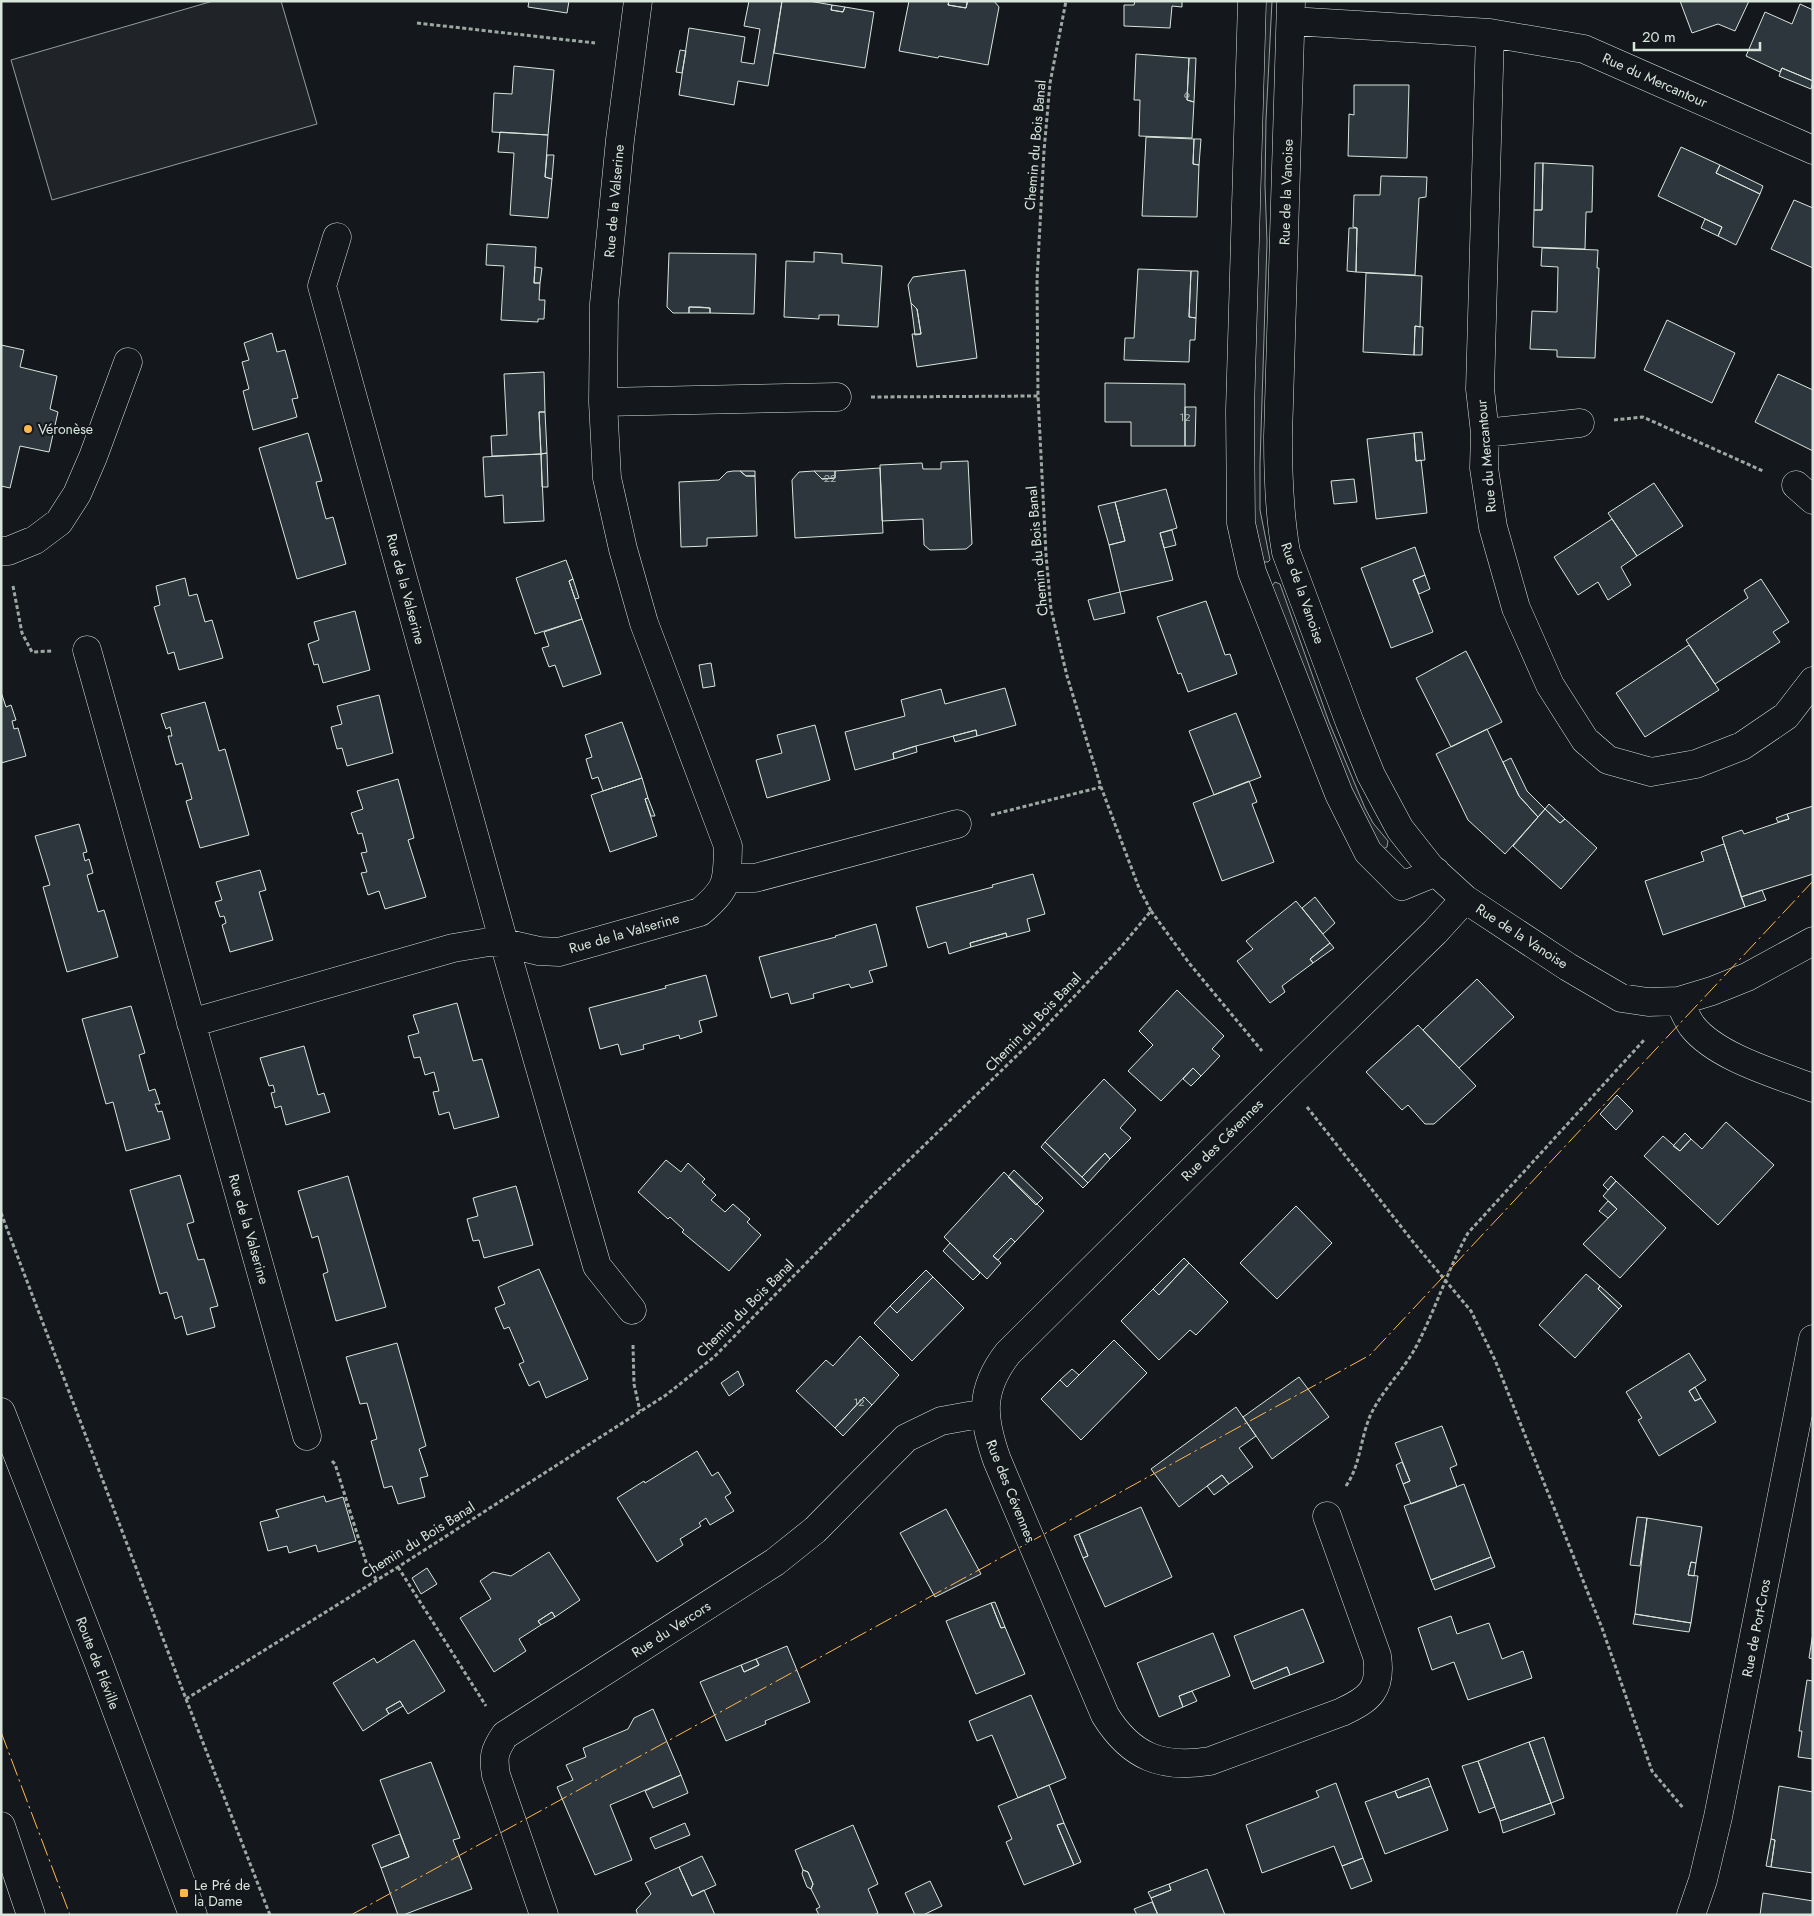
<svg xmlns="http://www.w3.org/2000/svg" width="1814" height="1916" font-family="Jost,sans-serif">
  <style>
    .green { fill: #202428; stroke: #939e99 }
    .building { fill: #2c363c; stroke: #d8e6dc }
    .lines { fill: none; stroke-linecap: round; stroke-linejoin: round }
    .minor-casing { stroke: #d8e6dc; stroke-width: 29 }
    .path { stroke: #9da8a2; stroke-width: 3; stroke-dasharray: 4 2.5; stroke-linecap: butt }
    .minor { stroke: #14181c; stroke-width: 28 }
    .power { stroke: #ffb74d; stroke-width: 1; stroke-dasharray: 18 4 2.5 4; stroke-linecap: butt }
    .poi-dot { fill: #ffb74d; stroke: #14181c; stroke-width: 2 }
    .labels { text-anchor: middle; stroke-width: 4; stroke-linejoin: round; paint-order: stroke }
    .number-label { font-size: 11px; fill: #adbab4 }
    .street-label { font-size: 14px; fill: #d8e6dc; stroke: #14181c }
    .poi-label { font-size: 14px; fill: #d8e6dc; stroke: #14181c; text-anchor: start }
  </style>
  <rect width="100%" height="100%" fill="#14181c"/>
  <path class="green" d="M213,1H281L317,124L52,200L11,60Z
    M1263,1H1272L1266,120L1265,185L1267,242L1260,464V510L1270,560L1268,562H1263L1260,555L1250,498Z
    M1275,582L1280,584L1329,722L1365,808L1373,823L1388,841L1387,847L1383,849L1379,847L1354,804L1272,586Z"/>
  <path class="building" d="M529,1H569L567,13L528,7Z
    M749,1H782L768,86L738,81L734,105L679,95L689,28L745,37L741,62L754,64L760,29L744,26Z
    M782,1H809L832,5L831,10L843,12L845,7L874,12L865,68L774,53Z
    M909,1H949L948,5L966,8L968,1H994L999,7L988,65L939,56L938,58L899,51Z
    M949,1L967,2L966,8L948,5Z
    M1135,1H1182V7L1172,6L1170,28L1124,26V5H1134Z
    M1680,1H1749L1735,31L1718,24L1692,33Z
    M1800,4L1813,10V81L1782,68L1780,72L1746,56L1765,12L1792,24Z
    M832,5L845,7L843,12L831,10Z
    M680,50L686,51L682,73L676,72Z
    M1136,54L1189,58L1187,100L1194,102L1192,138L1139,136L1140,100H1134Z
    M1189,58H1196L1194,102L1187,100Z
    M514,66L554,70L548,135L492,132L494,93L512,94Z
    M1782,68L1813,81L1811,89L1779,76Z
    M1354,85H1409L1407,158L1348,156L1349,114L1354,115Z
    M500,132L548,135L545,177L552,179L548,218L510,215L514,153L498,152Z
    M1146,137L1194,139L1193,164L1199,165L1197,217L1142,216Z
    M1194,139H1201L1199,165L1193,164Z
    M1681,147L1720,165L1716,173L1760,194L1736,245L1718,236L1722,227L1658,196Z
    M547,155H554L552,179L545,177Z
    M1535,163H1543L1542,210H1534Z
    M1543,163L1593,166L1592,212H1586L1585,249L1533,247L1534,210H1542Z
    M1720,165L1763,186L1760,194L1716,173Z
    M1381,176L1427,177L1426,197L1419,198L1415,275L1356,272L1357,228L1353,227L1354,195H1380Z
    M1794,200L1813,208V268L1771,249Z
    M1705,219L1722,227L1718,236L1701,228Z
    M1349,228H1357L1356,272L1347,271Z
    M487,244L536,247L534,283H540L539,300H545L544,319H538V322L501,320L504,266L486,265Z
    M1542,248L1598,250L1597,268H1599L1595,358L1557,357V350L1530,349L1532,311L1557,312L1558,267L1541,266Z
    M814,252L842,254V263L882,266L878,327L838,325L839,315H819V319L784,317L786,261L814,262Z
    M669,253L756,254L754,314L710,313V308L700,307H689V313H673L667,307Z
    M535,267L542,268L540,283H534Z
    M1138,269L1191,271L1189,317L1196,318L1195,340H1190L1189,362L1124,360L1125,338H1134Z
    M965,270L977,358L917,367L912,334H921L917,309L911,303L908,285L913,277Z
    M1191,271H1198L1196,318L1189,317Z
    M1366,273L1422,276L1420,327L1415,326L1414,355L1363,352Z
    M911,303L917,309L921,334L915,335Z
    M689,307L710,308V313H689Z
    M1667,320L1735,353L1712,403L1644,370Z
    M1415,326L1423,327L1422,355H1414Z
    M272,333L277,352L285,350L298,398L292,399L297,417L253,430L243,391L249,389L242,362L249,360L244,343Z
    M1,345L24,350L20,367L57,376L50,409L58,412L49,452L20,446L10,488L1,486Z
    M544,372L545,412H539L541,454L492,456L491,436L507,435L504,374Z
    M1778,374L1813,390V451L1755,422Z
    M1105,383L1185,384V446H1131V422H1105Z
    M1185,407H1196L1195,446H1185Z
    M539,412H545L547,453L541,454Z
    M1422,432L1425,460L1416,461L1414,433Z
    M308,433L322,481L316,482L326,519L333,517L346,564L297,579L259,448Z
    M1414,433L1416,461L1421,460L1427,513L1376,519L1367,439Z
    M547,453L548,487H542L541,454Z
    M541,454L544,521L504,523L503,495L485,497L483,457Z
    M968,461L972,544L966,549L930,550L924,545L923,519L882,521L880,465L922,463L923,469H941V462Z
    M880,468L883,533L795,538L792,480L799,472L814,471L822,479L835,478V471Z
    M733,471H740L746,476H755L757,536L707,538V546L681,547L679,482L719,480L727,472Z
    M740,471H755V476H746Z
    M814,471H835V478L822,479Z
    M1354,479L1357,502L1334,504L1331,481Z
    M1654,483L1683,526L1637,556L1608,513Z
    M1166,489L1177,528L1160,533L1173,580L1120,592L1109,545L1125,541L1115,502Z
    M1115,502L1125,541L1109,545L1098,506Z
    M1612,519L1637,556L1621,567L1631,585L1608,600L1598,582L1578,595L1554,557Z
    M1172,530L1176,545L1164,548L1160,533Z
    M1415,547L1425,575L1413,580L1433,632L1391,648L1361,568Z
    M566,560L573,579L569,581L582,619L535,634L516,578Z
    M1425,575L1430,589L1419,594L1413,580Z
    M185,578L189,596L197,594L205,622L212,620L223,658L179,670L174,652L168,654L154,607L160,605L156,586Z
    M573,579L579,598L575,599L569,581Z
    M1761,579L1789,622L1773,632L1780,642L1715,684L1686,640L1748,598L1744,590Z
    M1120,592L1125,613L1094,620L1088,600Z
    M1206,601L1225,655L1230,654L1237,674L1188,692L1181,673L1178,674L1157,617Z
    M355,611L370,670L323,683L318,664L314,665L308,644L319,640L314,622Z
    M582,619L601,674L563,687L555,665L549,667L542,648L549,646L544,632Z
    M1689,645L1719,690L1645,737L1616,693Z
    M1466,651L1502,722L1451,747L1416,678Z
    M711,663L715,686L703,688L699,665Z
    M1005,688L1016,725L977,736L976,730L916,746L893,753L894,759L855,770L845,732L905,716L901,700L941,689L945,704Z
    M1,692L6,707L11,705L16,720L12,721L14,729L18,728L26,756L1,763Z
    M379,695L393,753L347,766L342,748L337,749L331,727L342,724L337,706Z
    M205,702L219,751L225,749L249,835L200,848L186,801L192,799L182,763L176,765L168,736H172L170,727L166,729L161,714Z
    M1236,713L1261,777L1214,795L1189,731Z
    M622,722L642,778L603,791L598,777L592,779L586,759L592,757L585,735Z
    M815,725L830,780L767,798L756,760L782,753L777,735Z
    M1487,729L1519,796L1538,817L1505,854L1468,820L1436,754Z
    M976,730L977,736L955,742L953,736Z
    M916,746L917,752L894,759L893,753Z
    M1511,758L1527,791L1545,809L1538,817L1519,796L1503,762Z
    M642,778L648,798L645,799L657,836L610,852L591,795Z
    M398,779L414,838L408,840L426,897L385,909L379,891L368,895L361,873L367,872L361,853L367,852L362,833L358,834L351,813L363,809L357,791Z
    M1249,781L1257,802L1252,804L1274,862L1222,881L1193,803Z
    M648,798L655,816H651L645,799Z
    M1549,804L1565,819L1560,823L1545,809Z
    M1813,806V874L1741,897L1722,837L1742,830L1744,834L1789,819L1787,814Z
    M1545,809L1560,823L1565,819L1597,848L1561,889L1513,846Z
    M1787,814L1789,819L1778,822L1776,818Z
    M79,824L87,852L83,853L85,861L89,859L93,873L87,875L98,912L104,910L118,957L67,972L43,887L50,885L35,836Z
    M1724,844L1745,907L1663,935L1645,881L1704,861L1701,852Z
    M260,870L266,890L259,892L273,940L230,952L222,925L226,923L225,919L224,916L220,917L215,902L222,900L216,882Z
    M1033,874L1045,914L1027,919L1030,931L1007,937L1006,933L970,943L971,947L949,954L946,942L928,948L916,907L993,887L992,885Z
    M1762,890L1766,900L1745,907L1741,897Z
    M1315,897L1335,923L1323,934L1302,908Z
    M1296,901L1330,943L1310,959L1313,963L1282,986L1285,992L1270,1003L1237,961L1253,949L1246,941Z
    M876,924L887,966L869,971L873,982L851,988L849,984L813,994L814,998L791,1004L788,993L771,998L759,957L836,937L835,936Z
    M1006,933L1007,937L971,947L970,943Z
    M1330,943L1334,948L1313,963L1310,959Z
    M706,975L717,1016L699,1021L702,1032L680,1039L679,1035L643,1045L644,1049L621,1055L618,1044L600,1049L589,1008L666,988L665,986Z
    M1477,979L1514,1017L1459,1068L1423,1030Z
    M1177,990L1224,1036L1212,1049L1220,1056L1201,1076L1193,1068L1161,1101L1128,1071L1153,1045L1139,1031Z
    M457,1003L473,1061L482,1059L499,1117L454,1129L449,1112L439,1115L433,1092L439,1091L434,1072L425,1075L420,1057L414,1058L408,1036L419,1033L413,1015Z
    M131,1006L145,1053L139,1055L149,1091L155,1089L160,1104H155L158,1112L162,1111L170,1139L126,1151L113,1102L106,1104L82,1019Z
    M1418,1025L1476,1086L1434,1124H1425L1408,1105L1402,1110L1366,1072Z
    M304,1046L318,1095L324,1093L330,1112L286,1125L281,1106L275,1108L271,1093L275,1092L273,1085L269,1086L260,1058Z
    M1193,1068L1201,1076L1191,1086L1183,1079Z
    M1104,1079L1136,1110L1120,1128L1131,1138L1110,1159L1105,1153L1082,1177L1045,1142Z
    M1617,1095L1633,1111L1616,1130L1600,1114Z
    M1726,1122L1774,1165L1718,1225L1644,1156L1663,1136L1680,1151L1691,1139L1702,1149Z
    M1685,1133L1691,1139L1680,1151L1673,1146Z
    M1045,1142L1088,1183L1083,1188L1041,1147Z
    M1105,1153L1110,1159L1088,1183L1082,1177Z
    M666,1160L681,1172L688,1163L705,1179L702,1182L716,1195L711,1200L725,1212L733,1204L750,1219L747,1222L761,1235L729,1271L682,1232L684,1230L670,1217L668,1219L638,1192Z
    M1014,1170L1043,1198L1036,1205L1008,1177Z
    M1004,1172L1044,1211L1015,1242L1011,1238L993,1256L1001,1263L987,1279L944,1237Z
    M180,1175L194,1222L187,1224L198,1260L204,1259L218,1306L210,1308L215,1327L187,1335L182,1316L175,1319L167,1292L160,1294L130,1190Z
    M348,1176L386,1307L336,1321L323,1274L328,1272L318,1236L312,1238L298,1191Z
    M1611,1176L1616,1181L1608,1190L1603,1185Z
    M1616,1181L1666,1228L1620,1278L1583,1244L1617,1209L1603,1196Z
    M516,1186L533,1245L484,1258L479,1240L473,1241L467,1219L478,1216L473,1198Z
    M1608,1201L1617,1209L1608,1218L1599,1211Z
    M1296,1206L1332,1243L1277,1299L1240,1263Z
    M1011,1238L1015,1242L998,1260L993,1256Z
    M950,1243L980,1273L973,1280L943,1251Z
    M1184,1258L1189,1263L1159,1295L1153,1289Z
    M1189,1263L1228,1302L1196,1335L1190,1330L1159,1360L1121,1321L1153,1289L1159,1295Z
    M539,1269L588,1379L546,1398L539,1381L529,1386L519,1364L524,1362L509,1327L504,1329L495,1308L505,1304L498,1287Z
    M926,1270L933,1277L897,1313L890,1306Z
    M1586,1274L1600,1286L1598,1289L1619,1309L1575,1358L1539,1325Z
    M933,1277L964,1308L912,1361L874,1323L890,1306L897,1313Z
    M1600,1286L1622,1306L1619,1309L1598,1289Z
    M860,1336L899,1375L872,1405L864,1397L835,1428L796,1391L826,1360L833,1366Z
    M1114,1340L1147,1373L1081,1440L1041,1399L1060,1380L1067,1387Z
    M397,1343L426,1446L419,1449L428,1476L420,1478L425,1497L398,1504L392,1486L384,1488L371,1441L377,1439L367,1403L360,1404L346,1357Z
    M1689,1353L1706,1380L1689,1391L1695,1401L1701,1398L1716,1422L1659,1456L1638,1420L1642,1418L1626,1392Z
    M1072,1369L1079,1375L1067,1387L1060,1380Z
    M738,1371L744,1385L729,1396L721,1383Z
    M1299,1377L1329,1417L1272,1459L1243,1417Z
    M1695,1387L1701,1398L1695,1401L1689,1391Z
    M864,1397L872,1405L843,1436L835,1428Z
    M1236,1407L1256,1436L1239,1448L1253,1467L1229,1484L1222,1475L1179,1507L1151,1469Z
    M1442,1426L1457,1465L1450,1468L1457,1487L1411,1504L1403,1484L1410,1481L1395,1443Z
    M697,1451L712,1476L718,1472L731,1493L725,1497L734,1511L710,1525L706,1518L699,1523L701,1526L680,1539L683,1545L657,1562L617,1498L644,1481L645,1483Z
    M1402,1462L1410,1481L1403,1484L1396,1465Z
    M1222,1475L1229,1484L1214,1495L1207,1486Z
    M1464,1484L1491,1557L1431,1580L1404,1506Z
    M324,1496L326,1502L343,1497L356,1541L318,1552L316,1545L289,1553L287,1546L268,1551L260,1522L279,1517L276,1510Z
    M1141,1507L1172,1577L1105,1607L1083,1558L1088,1556L1079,1534Z
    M946,1509L981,1574L935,1597L900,1533Z
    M1637,1517L1647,1518L1640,1566L1630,1565Z
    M1647,1518L1702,1527L1696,1563L1691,1562L1688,1575L1698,1576L1691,1623L1635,1614Z
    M1079,1534L1088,1556L1083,1558L1074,1536Z
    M549,1552L580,1600L555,1617L552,1612L538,1621L541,1625L519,1639L526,1651L494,1672L460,1618L491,1599L480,1581L493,1572L511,1576Z
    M1491,1557L1495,1567L1435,1590L1431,1580Z
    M1691,1562L1696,1563L1694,1576L1688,1575Z
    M427,1568L437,1584L421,1594L412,1578Z
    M995,1602L1005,1627L1001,1628L991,1603Z
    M991,1603L1001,1628L1005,1627L1025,1674L976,1694L946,1621Z
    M1303,1609L1324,1662L1290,1675L1287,1667L1251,1682L1234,1636Z
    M552,1612L555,1617L541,1625L538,1621Z
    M1635,1614L1691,1623L1689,1632L1633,1624Z
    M1451,1616L1457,1634L1489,1623L1502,1659L1523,1651L1532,1678L1468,1700L1454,1662L1432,1670L1418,1628Z
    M1213,1633L1230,1676L1179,1696L1183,1707L1159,1717L1137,1663Z
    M1813,1633V1659L1809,1658Z
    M414,1640L445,1691L408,1714L400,1701L386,1709L389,1714L363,1731L333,1683L374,1658L377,1663Z
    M787,1646L810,1702L765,1721L766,1724L726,1741L700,1682L741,1665L744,1672L753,1668L759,1665L756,1659Z
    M756,1659L759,1665L744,1672L741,1665Z
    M1287,1667L1290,1675L1254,1689L1251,1682Z
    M1807,1680L1813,1681V1759L1798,1757L1802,1731H1799Z
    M1192,1691L1197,1701L1183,1707L1179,1696Z
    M1031,1695L1066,1778L1018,1798L992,1735L977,1741L969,1721Z
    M400,1701L403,1706L389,1714L386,1709Z
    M653,1709L681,1775L610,1805L632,1860L595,1875L557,1787L573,1780L566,1765L586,1757L583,1748L628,1729L634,1718Z
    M1544,1737L1564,1798L1551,1803L1529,1742Z
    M1529,1742L1551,1803L1500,1821L1478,1761Z
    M1478,1761L1495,1807L1479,1813L1462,1766Z
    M431,1762L460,1838L453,1840L472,1889L403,1915H398L381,1868L409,1857L380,1780Z
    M681,1775L688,1793L653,1808L645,1791Z
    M1428,1778L1431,1786L1398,1798L1395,1791Z
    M1336,1783L1363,1858L1342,1866L1334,1846L1262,1873L1246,1825L1319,1797L1316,1791Z
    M1049,1785L1064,1823L1057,1825L1074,1865L1024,1885L1006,1842L1012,1839L998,1806Z
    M1431,1786L1448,1830L1385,1854L1365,1802L1395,1791L1398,1798Z
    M1779,1786L1813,1792V1873L1771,1867L1775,1840L1771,1839Z
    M1551,1803L1555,1814L1503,1833L1500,1821Z
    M685,1823L690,1835L655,1849L650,1838Z
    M1064,1823L1081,1862L1074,1865L1057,1825Z
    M853,1825L878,1884L868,1889L878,1913L874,1915H819L816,1909L820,1907L811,1889L813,1884L808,1872L803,1870L795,1850Z
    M400,1834L409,1857L381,1868L372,1845Z
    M1771,1839L1775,1840L1771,1867L1766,1866Z
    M702,1856L716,1885L692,1896L679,1867Z
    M1363,1858L1372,1881L1351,1889L1342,1866Z
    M679,1867L692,1896L704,1890L715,1915H638L636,1910L651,1894L645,1883Z
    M1207,1869L1225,1915H1158L1151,1898L1171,1890L1169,1884Z
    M803,1870L808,1872L813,1884L811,1889L807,1887L802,1874Z
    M930,1881L942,1906L923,1915H915L905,1893Z
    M1169,1884L1171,1890L1151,1898L1148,1892Z
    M1763,1893L1813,1901V1915H1760Z
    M1152,1902L1158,1915H1137L1134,1909Z"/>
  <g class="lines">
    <defs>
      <path id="minor" d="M1252,1L1240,410L1241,523L1252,572L1339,794L1368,852L1402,886L1436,872
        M1291,1L1278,437C1278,476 1279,513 1286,552L1350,723L1371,775L1400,829L1430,867L1465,899L1568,967L1621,998L1648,1002L1679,1001L1712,991L1747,977L1813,941
        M1291,21L1490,33L1584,49L1813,150
        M1490,33L1480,389L1485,433L1484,468L1493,527L1516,608L1550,685L1585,740L1608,760L1651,772L1696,764L1742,746L1786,716L1813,681
        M337,237L322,286L504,943L597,1266L632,1310
        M603,402L837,397
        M1485,433L1580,423
        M1796,485L1813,500
        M1,551H8L35,540L59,522L77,494L93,457L128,362
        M87,650L307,1436
        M727,878H755L957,824
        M1679,1001C1683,1009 1687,1019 1692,1026C1716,1057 1776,1074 1813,1088
        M191,1023L453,948L489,942L504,943L539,951L559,952L700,912C729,888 727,881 728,846L644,623L623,549L607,478L603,402L604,304L620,140L638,1
        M1,1412L98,1661L193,1915
        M1327,1516L1377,1656C1382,1689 1370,1699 1342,1712L1210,1761C1162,1769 1131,1757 1105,1715L997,1460C982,1418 979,1390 1008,1353L1285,1078L1435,932L1465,899
        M1,1826L31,1915
        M544,1915L496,1775C493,1757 494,1751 505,1735L775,1562L815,1530L906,1438L941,1421L985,1413
        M1691,1915L1703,1880L1718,1817L1813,1339"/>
    </defs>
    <use href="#minor" class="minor-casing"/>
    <path class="path" d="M417,23L595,43
      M871,397L1038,396
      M1614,420L1643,417L1763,471
      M13,586L22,633L32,652L52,651
      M991,815L1101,787
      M1151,911L1189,963L1262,1051
      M1307,1107L1414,1243L1471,1311L1495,1360L1602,1628L1652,1771L1684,1809
      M1,1213L186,1699L270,1915
      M633,1345L634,1384L640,1411
      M332,1461L335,1464L366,1562L376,1579
      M1346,1486C1361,1464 1360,1438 1371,1414C1383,1389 1404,1370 1417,1345C1436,1308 1448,1269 1468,1233L1645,1039
      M398,1567L486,1706
      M186,1699L398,1567L666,1395L714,1357L877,1191L1034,1039L1121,947L1151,911L1139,888L1101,787L1067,676L1051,609L1046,555L1038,396L1037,280L1044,151L1050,83L1066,1"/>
    <use href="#minor" class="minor"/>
    <path class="power" d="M1,1732L70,1915
      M351,1915L1370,1355L1813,881"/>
  </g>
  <g class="poi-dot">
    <circle cx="28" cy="429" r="5"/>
    <rect x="179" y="1888" width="10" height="10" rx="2.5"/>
  </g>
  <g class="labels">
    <g class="number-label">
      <text x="1187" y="98">6</text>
      <text x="1185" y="421">12</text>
      <text x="830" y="482">22</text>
      <text x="859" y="1406">12</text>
    </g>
    <g class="street-label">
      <text transform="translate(1655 80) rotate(24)" y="5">Rue du Mercantour</text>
      <text transform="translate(1035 145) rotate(-85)" y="5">Chemin du Bois Banal</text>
      <text transform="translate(1286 192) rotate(-88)" y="5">Rue de la Vanoise</text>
      <text transform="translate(614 201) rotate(-85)" y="5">Rue de la Valserine</text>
      <text transform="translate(1486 456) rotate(-95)" y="5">Rue du Mercantour</text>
      <text transform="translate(1037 551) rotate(-95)" y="5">Chemin du Bois Banal</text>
      <text transform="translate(406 589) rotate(75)" y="5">Rue de la Valserine</text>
      <text transform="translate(1303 593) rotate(71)" y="5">Rue de la Vanoise</text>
      <text transform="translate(624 933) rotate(-16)" y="5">Rue de la Valserine</text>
      <text transform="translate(1522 936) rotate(33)" y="5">Rue de la Vanoise</text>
      <text transform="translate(1033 1022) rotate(-46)" y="5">Chemin du Bois Banal</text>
      <text transform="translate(1222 1140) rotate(-45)" y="5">Rue des Cévennes</text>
      <text transform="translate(249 1229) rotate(74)" y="5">Rue de la Valserine</text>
      <text transform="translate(745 1308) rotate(-45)" y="5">Chemin du Bois Banal</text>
      <text transform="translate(1011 1491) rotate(68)" y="5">Rue des Cévennes</text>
      <text transform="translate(418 1540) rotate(-32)" y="5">Chemin du Bois Banal</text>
      <text transform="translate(1756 1628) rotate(-79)" y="5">Rue de Port-Cros</text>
      <text transform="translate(671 1629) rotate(-33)" y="5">Rue du Vercors</text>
      <text transform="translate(98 1663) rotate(69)" y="5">Route de Fléville</text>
    </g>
    <g class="poi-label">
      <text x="38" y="434">Véronèse</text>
      <text x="194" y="1890">Le Pré de<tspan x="194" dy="16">la Dame</tspan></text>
    </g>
  </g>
  <rect width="1814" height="1916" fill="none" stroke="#d8e6dc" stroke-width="5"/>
  <path d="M1634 42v8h126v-8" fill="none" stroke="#d8e6dc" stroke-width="2.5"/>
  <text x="1642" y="42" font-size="15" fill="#d8e6dc" stroke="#14181c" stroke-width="4" paint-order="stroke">20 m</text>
</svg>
